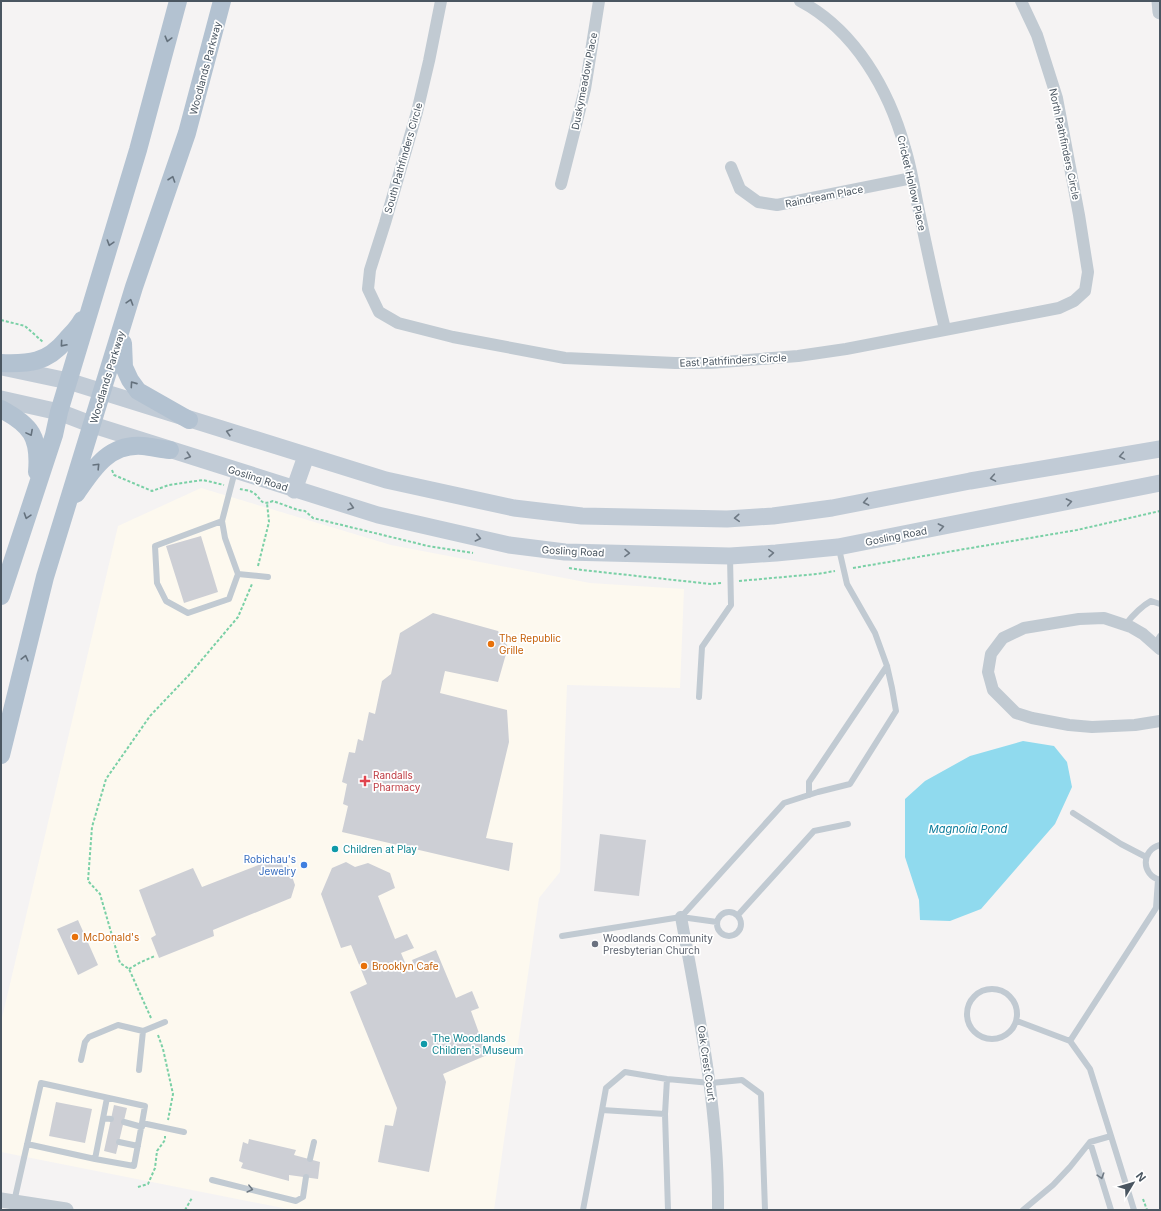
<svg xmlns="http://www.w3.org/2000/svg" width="1161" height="1211" font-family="Inter,sans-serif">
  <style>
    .commercial { fill: #fdf9ef }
    .water { fill: #90daee }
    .building { fill: #cdcfd5 }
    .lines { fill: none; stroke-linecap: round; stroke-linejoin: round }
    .path { stroke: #7ad0a6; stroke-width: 2; stroke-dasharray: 3 2; stroke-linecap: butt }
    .service { stroke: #c1cad2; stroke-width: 6 }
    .minor { stroke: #c1cad2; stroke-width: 12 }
    .tertiary { stroke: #c1cad2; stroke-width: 15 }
    .secondary { stroke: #c1cbd6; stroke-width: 17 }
    .primary { stroke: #b3c2d1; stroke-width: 18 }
    .oneway { stroke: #64717d }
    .oneway2 { stroke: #6e7984 }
    .oneway3 { stroke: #6e7983 }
    .food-dot { fill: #e8710a; stroke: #fff; stroke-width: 1.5 }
    .health-dot { fill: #e0444e; stroke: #fff; stroke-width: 1.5 }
    .culture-dot { fill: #0f9aa8; stroke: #fff; stroke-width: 1.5 }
    .shop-dot { fill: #3f7fe0; stroke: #fff; stroke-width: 1.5 }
    .worship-dot { fill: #6b7280; stroke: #fff; stroke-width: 1.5 }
    .labels { text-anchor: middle; stroke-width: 3.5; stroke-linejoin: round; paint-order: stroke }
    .street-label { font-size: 10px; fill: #4a5661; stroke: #fff }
    .food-label { font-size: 10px; fill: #c56008; stroke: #fff; text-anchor: start }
    .health-label { font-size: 10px; fill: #be3a42; stroke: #fff; text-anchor: start }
    .culture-label { font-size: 10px; fill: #0d838f; stroke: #fff; text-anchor: start }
    .shop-label { font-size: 10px; fill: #366cbe; stroke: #fff; text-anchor: end }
    .worship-label { font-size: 10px; fill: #5b616d; stroke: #fff; text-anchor: start }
    .water-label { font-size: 11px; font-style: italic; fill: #0c7c9b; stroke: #fff }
  </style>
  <rect width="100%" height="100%" fill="#f5f3f3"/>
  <path class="commercial" d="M201,488L391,545L590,583L684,589L680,688L567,685L560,872L539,898L494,1210H293L1,1152V1022L118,526Z"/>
  <path class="water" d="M1023,741L1054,746L1067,762L1072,787L1055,824L981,909L950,921L920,920L919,900L905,857V799L925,781L970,756Z"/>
  <path class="building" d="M201,536L218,592L184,603L166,546Z
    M433,613L498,631L508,647L498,682L445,671L440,693L507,710L509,742L486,838L513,843L509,871L342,832L348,806L343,804L347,784L342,782L349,752L355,753L358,739L363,741L369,712L375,714L382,681L391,674L400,633Z
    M600,834L646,840L639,896L594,891Z
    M279,857L283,867L288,865L295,885L291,898L213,930L214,936L159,958L151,938L156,935L139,890L193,868L202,887Z
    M346,862L355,867L368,863L390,873L395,888L378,896L395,939L407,934L414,948L401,953L409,972L416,970L412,960L436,950L456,998L472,991L479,1008L471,1011L487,1055L443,1074L446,1082L429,1172L378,1162L385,1125L393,1126L397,1108L350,992L367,984L351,945L341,948L321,894L332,868Z
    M78,920L98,965L78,975L57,929Z
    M56,1102L92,1109L85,1143L49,1136Z
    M114,1105L127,1108L116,1154L104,1151Z
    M249,1139L296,1150L294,1155L320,1162L318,1179L289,1175V1181L241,1168L243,1163L239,1161L243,1142L248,1144Z"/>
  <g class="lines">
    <path class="path" d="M1,320L25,326L43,342
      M112,470L114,475L152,491L169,485L203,480L224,485
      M240,489C243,490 249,490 252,492C262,497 259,507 273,501L298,510L305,511L313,518L428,546L473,553
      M258,566L269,522L267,503
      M569,568L582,570L711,584L721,583
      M853,568L1077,530L1160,511
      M739,581L817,574L835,571
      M129,969L141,962L155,956
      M151,1018L129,969L120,963L100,894L88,881L92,827L106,779L150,716L189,675L238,617L252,584
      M158,1035L163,1049L173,1094L168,1120
      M138,1187L148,1184L155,1168L157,1151L165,1140V1136
      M1143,1199L1147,1210
      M185,1210L192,1198"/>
    <path class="service" d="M235,471L222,521L225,538L238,574L268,577
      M222,521L155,546L157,583L166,601L188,613L229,599L238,574
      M1125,625C1133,615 1140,607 1151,601L1160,604
      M1155,644L1160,636
      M699,697L702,647L731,605L730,557
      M809,795V782L887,666
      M1073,813L1121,844L1146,857
      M1160,845C1141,850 1141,875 1160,880
      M717 924a12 12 0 1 1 24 0a12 12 0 1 1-24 0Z
      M738,915L814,831L848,824
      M681,917L784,803L818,792L850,784L896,711L892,688L887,666L875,633L847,584L839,549
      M562,936L681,917L717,922
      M967 1014a25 25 0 1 1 50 0a25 25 0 1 1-50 0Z
      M1017,1021L1070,1041L1090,1069L1111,1136L1090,1142L1070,1167L1053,1185L1023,1210
      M1070,1041L1156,908L1158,880
      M81,1060L85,1042L89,1037L118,1025L143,1031L165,1022
      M139,1070L143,1031
      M602,1110L606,1088L625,1072L667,1079L711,1083L742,1080L761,1094L765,1210
      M665,1114L667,1079
      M103,1118L111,1119
      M124,1122L142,1127
      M1111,1136L1134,1210
      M119,1142L138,1146
      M1090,1142L1111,1210
      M27,1144L95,1159L107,1098
      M95,1159L134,1166L142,1123
      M310,1159L314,1142
      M212,1180L296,1201L303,1197L306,1177
      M14,1202L41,1083L145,1106L142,1123L184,1132
      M583,1210L602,1110L665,1114L668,1210"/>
    <path class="minor" d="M441,1L429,61L417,112L385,223L370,270L368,289L379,312L398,323L453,337L565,358L675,363H710L798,356L846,349L1059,308L1074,301L1085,291L1088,272L1079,215L1057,98L1037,35L1021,1
      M800,1C855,30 889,90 905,148C912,170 915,194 920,216C928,254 936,292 945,329
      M731,167L740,189L758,202L777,205L912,178
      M561,184L585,89L599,1
      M1160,649L1143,634L1131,627L1104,618L1079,619L1024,628L1003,638L991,654L988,672L993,690L1016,713L1032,718L1069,725L1092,727L1135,725L1160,721
      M681,917C699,1014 719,1111 718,1210"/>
    <path class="tertiary" d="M1159,1L1160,12
      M1,1200L66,1210"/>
    <path class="secondary" d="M2,367L68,381L386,480L514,508L582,516L727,519L773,516L832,508L970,481L1160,449
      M1,399L59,412L93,425L378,515L509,545L565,552L730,556L776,553L838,547L1160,483
      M294,490L306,456"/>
    <path class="primary" d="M123,343L124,367L130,380L138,391L189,420
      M1,363C29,364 47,363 66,340C72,333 78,328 82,320
      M1,409C31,425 40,437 37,472
      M76,494C93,469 109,443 143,446C152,447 161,449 170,450
      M1,596L54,435L59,412L138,150L178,1
      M1,755L45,577L134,287L187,133L222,1"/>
  </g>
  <defs><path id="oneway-chevron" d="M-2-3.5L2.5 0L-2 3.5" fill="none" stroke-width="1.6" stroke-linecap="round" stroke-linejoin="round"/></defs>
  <g class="oneway">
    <use href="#oneway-chevron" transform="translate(168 39) rotate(105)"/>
    <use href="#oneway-chevron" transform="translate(172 179) rotate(-71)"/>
    <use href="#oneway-chevron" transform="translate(110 243) rotate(107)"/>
    <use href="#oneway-chevron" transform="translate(130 302) rotate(-73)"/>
    <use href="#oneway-chevron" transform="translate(63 344) rotate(131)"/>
    <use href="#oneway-chevron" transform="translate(133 384) rotate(-125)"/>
    <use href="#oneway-chevron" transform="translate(30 433) rotate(62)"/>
    <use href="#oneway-chevron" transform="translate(97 466) rotate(-46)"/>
    <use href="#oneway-chevron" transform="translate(27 516) rotate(108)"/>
    <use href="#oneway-chevron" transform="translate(25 658) rotate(-76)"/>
  </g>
  <g class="oneway2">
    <use href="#oneway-chevron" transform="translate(229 432) rotate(-163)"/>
    <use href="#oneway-chevron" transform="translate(188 456) rotate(18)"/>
    <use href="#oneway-chevron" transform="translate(1122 456) rotate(170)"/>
    <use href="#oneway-chevron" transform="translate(993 478) rotate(170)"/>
    <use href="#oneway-chevron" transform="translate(866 502) rotate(169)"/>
    <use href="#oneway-chevron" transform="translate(1069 502) rotate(-11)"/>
    <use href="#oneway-chevron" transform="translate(351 507) rotate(17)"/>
    <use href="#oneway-chevron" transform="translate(737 518) rotate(176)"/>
    <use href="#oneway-chevron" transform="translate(941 527) rotate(-11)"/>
    <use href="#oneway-chevron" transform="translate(478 538) rotate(13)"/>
    <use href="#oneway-chevron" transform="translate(627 553) rotate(1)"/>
    <use href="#oneway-chevron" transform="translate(771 553) rotate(-4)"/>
  </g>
  <g class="oneway3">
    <use href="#oneway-chevron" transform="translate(1101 1176) rotate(73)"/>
    <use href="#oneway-chevron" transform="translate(250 1189) rotate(14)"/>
  </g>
  <g class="food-dot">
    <circle cx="491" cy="644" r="4"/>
    <circle cx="75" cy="937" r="4"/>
    <circle cx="364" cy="966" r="4"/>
  </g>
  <path class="health-dot" d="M363 775h4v4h4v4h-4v4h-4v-4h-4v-4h4z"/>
  <g class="culture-dot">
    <circle cx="335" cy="849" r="4"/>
    <circle cx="424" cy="1044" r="4"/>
  </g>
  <circle class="shop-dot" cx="304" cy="865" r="4"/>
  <circle class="worship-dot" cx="595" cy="944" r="4"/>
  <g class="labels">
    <g class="street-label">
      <text transform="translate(205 68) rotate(-75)" y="4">Woodlands Parkway</text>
      <text transform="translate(584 81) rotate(-79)" y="4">Duskymeadow Place</text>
      <text transform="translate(1065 144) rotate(78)" y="4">North Pathfinders Circle</text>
      <text transform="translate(403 158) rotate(-74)" y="4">South Pathfinders Circle</text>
      <text transform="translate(912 183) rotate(77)" y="4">Cricket Hollow Place</text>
      <text transform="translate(824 196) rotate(-11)" y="4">Raindream Place</text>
      <text transform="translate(733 360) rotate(-3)" y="4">East Pathfinders Circle</text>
      <text transform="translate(107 377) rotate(-73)" y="4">Woodlands Parkway</text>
      <text transform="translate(258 478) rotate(18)" y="4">Gosling Road</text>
      <text transform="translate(896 536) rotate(-11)" y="4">Gosling Road</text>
      <text transform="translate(573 551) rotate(3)" y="4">Gosling Road</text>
      <text transform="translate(707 1063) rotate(82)" y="4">Oak Crest Court</text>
    </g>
    <g class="food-label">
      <text x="499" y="642">The Republic<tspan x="499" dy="12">Grille</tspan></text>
      <text x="83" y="941">McDonald's</text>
      <text x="372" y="970">Brooklyn Cafe</text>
    </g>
    <g class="health-label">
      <text x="373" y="779">Randalls<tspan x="373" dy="12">Pharmacy</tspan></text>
    </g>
    <g class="culture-label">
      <text x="343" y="853">Children at Play</text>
      <text x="432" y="1042">The Woodlands<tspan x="432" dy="12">Children's Museum</tspan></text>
    </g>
    <g class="shop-label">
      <text x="296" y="863">Robichau's<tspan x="296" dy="12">Jewelry</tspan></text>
    </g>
    <g class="worship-label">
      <text x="603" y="942">Woodlands Community<tspan x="603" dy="12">Presbyterian Church</tspan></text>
    </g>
    <g class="water-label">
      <text x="968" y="833">Magnolia Pond</text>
    </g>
  </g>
  <rect width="1161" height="1211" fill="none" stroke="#4a5661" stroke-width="4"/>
  <g transform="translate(1133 1183) rotate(52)" stroke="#ffffff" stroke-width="3" paint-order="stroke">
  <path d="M0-3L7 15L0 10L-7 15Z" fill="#4a5661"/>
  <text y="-6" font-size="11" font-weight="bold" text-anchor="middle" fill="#4a5661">N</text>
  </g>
</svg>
